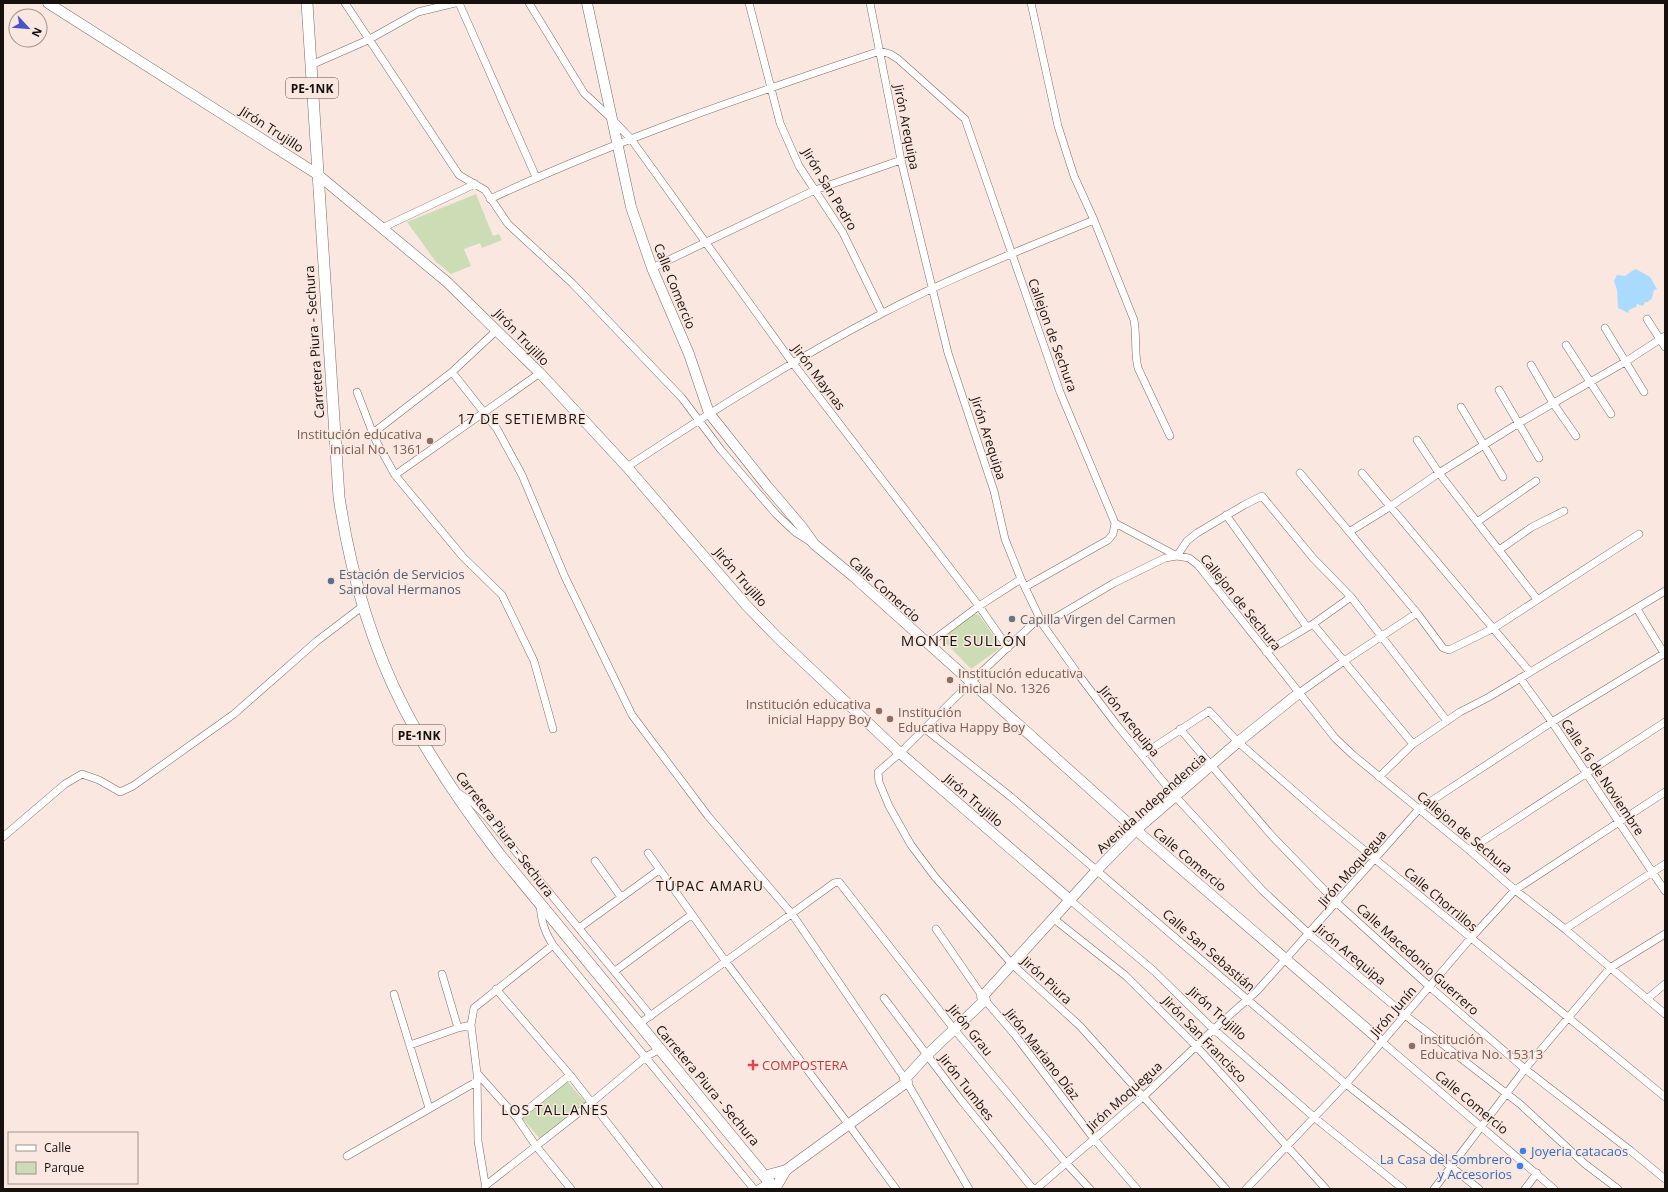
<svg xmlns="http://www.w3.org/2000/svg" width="1668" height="1192" viewBox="0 0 1668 1192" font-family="'Open Sans',sans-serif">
  <rect width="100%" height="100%" fill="#fae8e0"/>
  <path fill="#ccddb6" d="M 476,194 L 493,236 L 499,234 L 502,240 L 482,248 L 480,243 L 464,249 L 471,266 L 451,274 L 436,262 L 407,222 Z
    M 977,614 L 979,615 L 998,642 L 999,649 L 971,669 L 943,640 L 944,637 L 972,615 Z
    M 567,1081 L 586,1103 L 541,1140 L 522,1118 Z"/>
  <path fill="#aadbfe" d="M 1636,269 L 1650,277 L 1657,289 L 1654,290 L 1652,298 L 1648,302 L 1645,302 L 1643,306 L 1637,304 L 1636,307 L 1629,310 L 1628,313 L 1618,308 L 1617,290 L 1614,281 L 1617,275 L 1625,276 L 1632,271 Z"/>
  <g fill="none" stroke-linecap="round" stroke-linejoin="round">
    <g stroke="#7b6c65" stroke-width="8">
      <path id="street" d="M 345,3 L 459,175 L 485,190 L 508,224 L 572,283 L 682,398 L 721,450 L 776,514 L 795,532 L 811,542
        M 459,3 L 536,177
        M 529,3 L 584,93 L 612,119 L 631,139 L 792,362 L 979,606 L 1008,648
        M 749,3 L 780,123 L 799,166 L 843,233 L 882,313
        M 870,3 L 901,160 L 948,353 L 994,491 L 1005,539 L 1021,579 L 1043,625 L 1078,674 L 1116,724 L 1175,796 L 1262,890 L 1309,934 L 1405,1015 L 1520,1104 L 1585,1164 L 1618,1189
        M 1031,3 L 1058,126 L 1074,176 L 1094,220 L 1134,320 C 1137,336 1134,352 1138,368 L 1170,436
        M 311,65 L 368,40 L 418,12 L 455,3
        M 490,199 C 616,140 748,95 880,51 L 890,54 L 898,59 L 965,119 L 1060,392 L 1115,523 L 1177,556 L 1189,558 L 1198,565 L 1335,738 L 1353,755 L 1469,850 L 1515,890 L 1565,929 L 1665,1014
        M 382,228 L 475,184
        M 652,268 L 815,190 L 901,160
        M 1647,319 L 1665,347
        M 1605,328 L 1644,392
        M 1566,345 L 1611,414
        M 1531,365 L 1553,403 L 1576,436
        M 452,372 L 497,429 L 522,475 L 565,577 L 632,715 L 708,816 L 792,914 L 905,1079 L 969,1189
        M 1499,390 L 1539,458
        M 357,392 L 375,439 L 395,475 L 463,557 L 502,595 L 534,661 L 553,729
        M 1461,407 L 1503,477
        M 373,433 L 452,372 L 497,330
        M 1417,440 L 1439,473 L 1537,599
        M 627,467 C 710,412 793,360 881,314 C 949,278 1023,249 1094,220
        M 1300,473 L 1417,613 L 1443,648 L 1449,650 L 1494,628 L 1639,534
        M 1362,473 L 1530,672
        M 395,475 L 540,373
        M 1226,515 L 1307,627
        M 1477,522 L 1536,481
        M 1349,532 L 1391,506 L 1439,473 L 1519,423 L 1625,362 L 1665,336
        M 1499,550 L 1532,527 L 1564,511
        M 1025,587 L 1108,540 L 1113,534 L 1115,523
        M 1637,609 L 1665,655
        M 1039,618 L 971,682 L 900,753 L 878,772 L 879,782 L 889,806 L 911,845 L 935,877 L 1012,964 L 1080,1026 L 1226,1189
        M 1313,624 L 1413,744
        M 1043,625 L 1114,583 L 1165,558 L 1177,556 L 1187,541 L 1197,533 L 1244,505 L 1262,496 L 1313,558 L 1351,597 L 1447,721
        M 928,644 L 979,606 L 1021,579
        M 1266,652 L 1313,624 L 1351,597
        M 1520,678 L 1552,722 L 1665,891
        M 1299,693 L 1344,661 L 1417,613
        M 924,728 L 1011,797 L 1346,1084 L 1479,1189
        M 1180,729 L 1272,836 L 1337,903 L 1430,987 L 1525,1069 L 1631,1151 L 1665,1179
        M 1142,755 L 1209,711 L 1238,742 L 1325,818 L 1665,1097
        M 1379,777 L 1413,744 L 1460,712 L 1489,697 L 1665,591
        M 458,793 L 472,802 L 488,818 L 651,1016
        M 3,837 L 65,784 L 82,774 L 99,780 L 120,792 L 133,786 L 234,714 L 317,641 L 363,606
        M 1469,850 L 1665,722
        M 648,853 L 726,962 L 849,1125 L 896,1189
        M 595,861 L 621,897
        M 1070,900 L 1154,971 L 1210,1026 L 1315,1118 L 1403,1189
        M 540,904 C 541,920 544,931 553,945 L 754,1189
        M 1054,919 L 1126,976 L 1197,1047 L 1326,1189
        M 579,928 L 659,870
        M 936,929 L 985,1000 L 1015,1035 L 1094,1139 L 1137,1189
        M 1565,929 L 1665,864
        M 615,971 L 691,915
        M 442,974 L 458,1028 L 471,1025
        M 496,989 L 570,1075 L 659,1189
        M 394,994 L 429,1108
        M 884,998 L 961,1100 L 1033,1189
        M 1647,999 L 1665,984
        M 639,1024 L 834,883 L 839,882 L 954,1029 L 1066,1163 L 1090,1189
        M 1382,1042 L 1554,1189
        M 410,1045 L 458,1028
        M 477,1073 L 517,1118 L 536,1146 L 571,1189
        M 517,1118 L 570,1075
        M 347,1156 L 476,1082
        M 485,1186 L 591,1103 L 647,1056 L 660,1049
        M 486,1189 L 478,1141 L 477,1073 L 471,1025 L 474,1008 L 553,945
        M 758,1189 L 769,1182
        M 1036,1189 L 1144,1096 L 1214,1029 L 1257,991 L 1419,809 L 1552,722 L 1665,653
        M 1246,1189 L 1346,1084 L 1470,939 L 1515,890 L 1665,792
        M 1434,1189 L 1525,1069 L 1610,968 L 1665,934
        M 1525,1189 L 1537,1173"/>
    </g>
    <g stroke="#7b6c65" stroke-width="11">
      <path id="secondary" d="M 48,3 L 317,174 L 447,282 L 540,373 L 627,467 L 746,605 L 778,638 L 900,753 L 1070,900
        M 587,3 L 631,207 L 652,268 L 689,354 L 709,413 L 767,486 L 802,527 L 814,544 L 854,577 L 1136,830 L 1382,1042
        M 982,997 L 1097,870 L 1136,830 L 1238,742 L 1299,693
        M 905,1079 L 927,1055 L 985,1000
        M 764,1176 L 786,1170 L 907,1082
        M 775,1189 L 786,1170"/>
    </g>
    <g stroke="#7b6c65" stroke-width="12">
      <path id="primary" d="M 307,3 L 339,497 C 350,570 370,642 404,708 C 431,760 464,808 500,855 L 775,1189"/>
    </g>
    <use href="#street" stroke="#fff" stroke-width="7"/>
    <use href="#secondary" stroke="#fff" stroke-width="10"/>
    <use href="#primary" stroke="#fff" stroke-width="11"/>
  </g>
  <g fill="#8d6e63" stroke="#fae8e0" stroke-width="1.5">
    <circle cx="430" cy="441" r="4"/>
    <circle cx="950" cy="680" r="4"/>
    <circle cx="879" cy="711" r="4"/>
    <circle cx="890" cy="719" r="4"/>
    <circle cx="1412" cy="1046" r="4"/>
  </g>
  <circle fill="#5c6f8a" stroke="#fae8e0" stroke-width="1.5" cx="331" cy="581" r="4"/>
  <circle fill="#6b7280" stroke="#fae8e0" stroke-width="1.5" cx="1012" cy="619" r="4"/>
  <path fill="#e0444e" stroke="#fae8e0" stroke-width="1.5" d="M751 1059h4v4h4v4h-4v4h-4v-4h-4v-4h4z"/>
  <g fill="#3f7fe0" stroke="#fae8e0" stroke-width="1.5">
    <circle cx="1523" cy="1151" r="4"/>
    <circle cx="1520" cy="1166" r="4"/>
  </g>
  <g text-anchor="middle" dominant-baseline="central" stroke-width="3" stroke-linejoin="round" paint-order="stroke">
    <g fill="#fae8e0" stroke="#5b524d" stroke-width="1">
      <rect x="286" y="78" width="52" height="20" rx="3"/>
      <rect x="393" y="725" width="52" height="20" rx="3"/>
    </g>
    <g font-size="12" font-weight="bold" fill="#17110e">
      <text x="312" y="88">PE-1NK</text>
      <text x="419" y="735">PE-1NK</text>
    </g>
    <g font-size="13" fill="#17110e" stroke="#fae8e0">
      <text transform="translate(907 127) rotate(79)">Jirón Arequipa</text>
      <text transform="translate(272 129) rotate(33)">Jirón Trujillo</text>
      <text transform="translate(830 189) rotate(59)">Jirón San Pedro</text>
      <text transform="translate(675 286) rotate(68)">Calle Comercio</text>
      <text transform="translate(1053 335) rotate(70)">Callejon de Sechura</text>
      <text transform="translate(522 337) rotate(46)">Jirón Trujillo</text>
      <text transform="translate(314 342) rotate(-94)">Carretera Piura - Sechura</text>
      <text transform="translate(819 377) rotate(53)">Jirón Maynas</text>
      <text transform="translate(989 438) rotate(72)">Jirón Arequipa</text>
      <text transform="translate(741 577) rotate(49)">Jirón Trujillo</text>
      <text transform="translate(885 589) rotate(42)">Calle Comercio</text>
      <text transform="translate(1241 602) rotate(51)">Callejon de Sechura</text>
      <text transform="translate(1130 721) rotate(51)">Jirón Arequipa</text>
      <text transform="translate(1603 777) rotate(56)">Calle 16 de Noviembre</text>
      <text transform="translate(974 800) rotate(41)">Jirón Trujillo</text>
      <text transform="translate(1151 803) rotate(-42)">Avenida Independencia</text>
      <text transform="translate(1465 832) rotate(40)">Callejon de Sechura</text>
      <text transform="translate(505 834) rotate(53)">Carretera Piura - Sechura</text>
      <text transform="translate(1190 859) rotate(40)">Calle Comercio</text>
      <text transform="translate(1352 868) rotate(-49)">Jirón Moquegua</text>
      <text transform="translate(1441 899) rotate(40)">Calle Chorrillos</text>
      <text transform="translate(1209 950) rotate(41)">Calle San Sebastián</text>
      <text transform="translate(1351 954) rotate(40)">Jirón Arequipa</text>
      <text transform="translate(1418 959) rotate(42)">Calle Macedonio Guerrero</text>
      <text transform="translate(1047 980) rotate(43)">Jirón Piura</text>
      <text transform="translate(1393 1011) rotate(-49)">Jirón Junín</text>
      <text transform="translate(1218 1013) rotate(42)">Jirón Trujillo</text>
      <text transform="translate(971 1030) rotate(51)">Jirón Grau</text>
      <text transform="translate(1205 1039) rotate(46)">Jirón San Francisco</text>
      <text transform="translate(1043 1054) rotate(52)">Jirón Mariano Díaz</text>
      <text transform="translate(708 1085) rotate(50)">Carretera Piura - Sechura</text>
      <text transform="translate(967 1087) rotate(52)">Jirón Tumbes</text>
      <text transform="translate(1124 1096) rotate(-42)">Jirón Moquegua</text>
      <text transform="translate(1472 1102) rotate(40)">Calle Comercio</text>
    </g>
    <g font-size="13" fill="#785e54" stroke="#fae8e0" text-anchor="start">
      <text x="422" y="434" text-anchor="end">Institución educativa<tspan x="422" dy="15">inicial No. 1361</tspan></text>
      <text x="958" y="673">Institución educativa<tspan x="958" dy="15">inicial No. 1326</tspan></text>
      <text x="871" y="704" text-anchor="end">Institución educativa<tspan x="871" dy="15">inicial Happy Boy</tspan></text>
      <text x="898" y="712">Institución<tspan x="898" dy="15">Educativa Happy Boy</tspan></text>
      <text x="1420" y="1039">Institución<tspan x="1420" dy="15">Educativa No. 15313</tspan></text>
    </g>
    <g font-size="13" fill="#4e5e75" stroke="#fae8e0" text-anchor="start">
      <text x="339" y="574">Estación de Servicios<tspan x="339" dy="15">Sandoval Hermanos</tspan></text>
    </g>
    <g font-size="13" fill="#5b616d" stroke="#fae8e0" text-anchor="start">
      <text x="1020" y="619">Capilla Virgen del Carmen</text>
    </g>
    <g font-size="13" fill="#be3a42" stroke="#fae8e0" text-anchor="start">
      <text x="762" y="1065">COMPOSTERA</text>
    </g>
    <g font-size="13" fill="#366cbe" stroke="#fae8e0" text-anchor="start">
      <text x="1531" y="1151">Joyeria catacaos</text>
      <text x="1512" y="1159" text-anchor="end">La Casa del Sombrero<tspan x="1512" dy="15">y Accesorios</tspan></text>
    </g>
    <g font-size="14" letter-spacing="1" fill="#17110e" stroke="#fae8e0">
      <text x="522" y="418">17 DE SETIEMBRE</text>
      <text x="710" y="885">TÚPAC AMARU</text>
      <text x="555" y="1109">LOS TALLANES</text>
    </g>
    <g font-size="15" letter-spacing="1" fill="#17110e" stroke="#fae8e0">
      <text x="964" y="640">MONTE SULLÓN</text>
    </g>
  </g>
  <rect width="1668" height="1192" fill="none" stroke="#17110e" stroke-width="8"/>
  <rect x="8" y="1132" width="130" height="52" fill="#fae8e0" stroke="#9f928c"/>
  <rect x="16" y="1145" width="20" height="6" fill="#ffffff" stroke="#9f928c"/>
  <text x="44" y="1152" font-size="12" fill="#17110e">Calle</text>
  <rect x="16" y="1162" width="20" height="12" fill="#ccddb6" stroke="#9f928c"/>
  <text x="44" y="1172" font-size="12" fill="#17110e">Parque</text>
  <g transform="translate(28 28) rotate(116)"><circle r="19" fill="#fae8e0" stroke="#9f928c"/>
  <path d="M0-3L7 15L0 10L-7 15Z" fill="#4a54c9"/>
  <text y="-6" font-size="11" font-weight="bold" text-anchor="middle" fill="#17110e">N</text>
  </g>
</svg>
